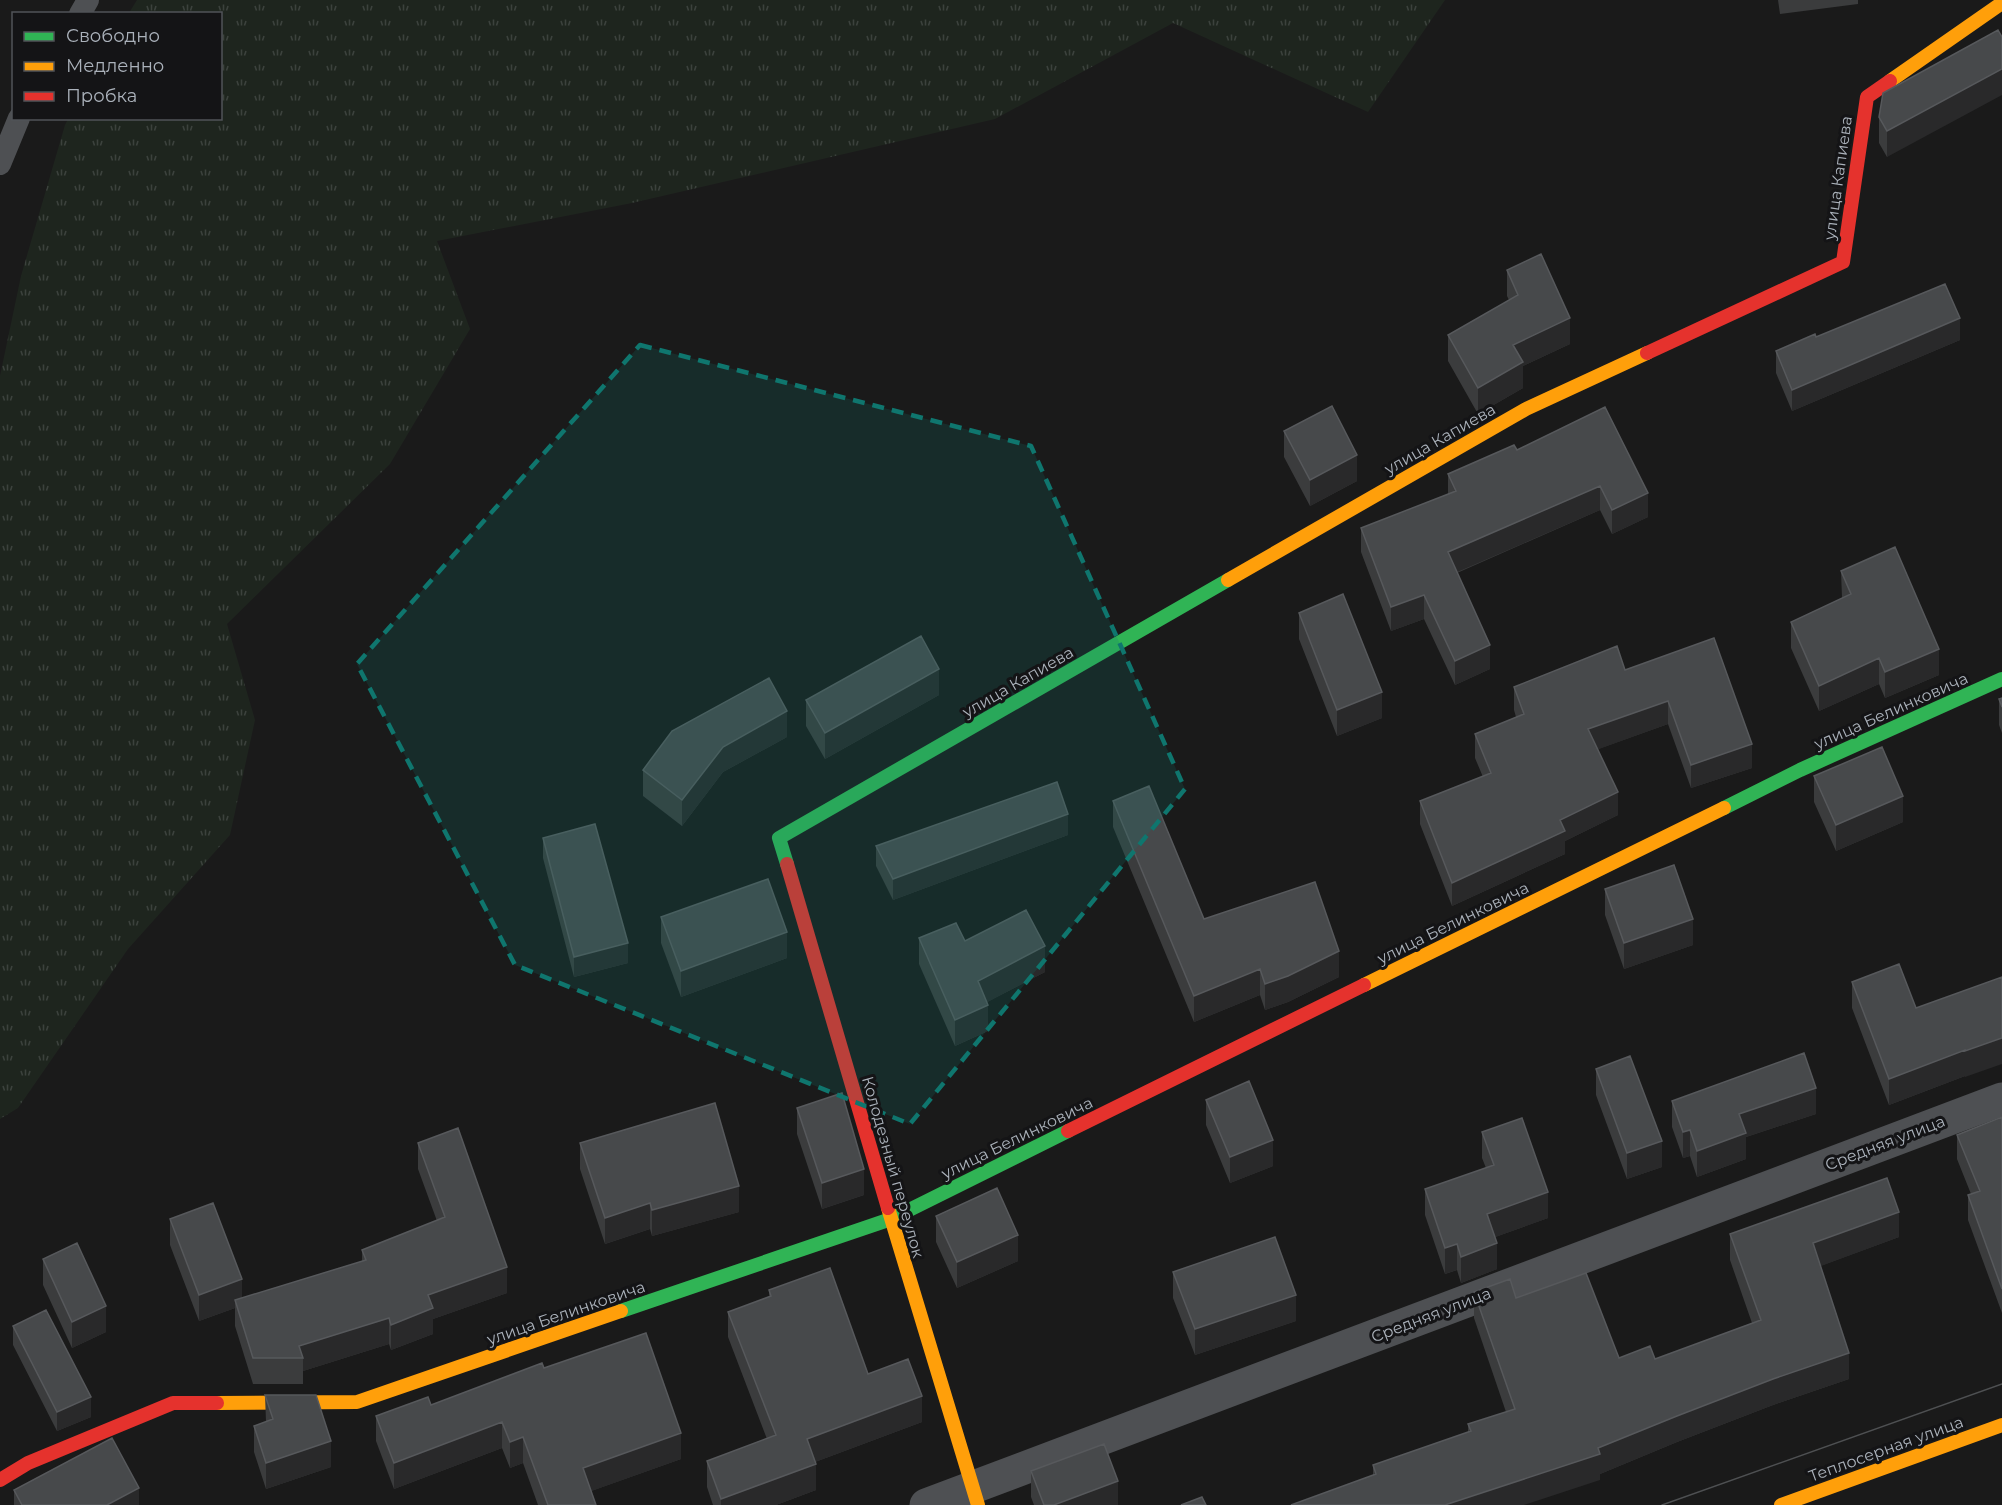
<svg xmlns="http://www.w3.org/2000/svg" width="2002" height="1505" viewBox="0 0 2002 1505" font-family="Montserrat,sans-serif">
  <defs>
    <pattern id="grass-tufts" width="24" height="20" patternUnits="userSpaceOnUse" patternTransform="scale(1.5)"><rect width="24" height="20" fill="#1e251e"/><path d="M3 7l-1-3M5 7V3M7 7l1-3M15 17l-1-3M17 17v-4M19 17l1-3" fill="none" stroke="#3c423d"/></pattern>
  </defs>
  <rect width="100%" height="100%" fill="#1a1a1a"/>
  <path fill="url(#grass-tufts)" d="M 137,0 L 1445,0 L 1368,112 L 1173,23 L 995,119 L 632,203 L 437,241 L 470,329 L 390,464 L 227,624 L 255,720 L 230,835 L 128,949 L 18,1108 L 0,1119 L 0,376 L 21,276 L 65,125 L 68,119 L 220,118 L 220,14 L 129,13 Z"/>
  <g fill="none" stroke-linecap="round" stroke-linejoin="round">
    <path stroke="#4e5053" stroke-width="22" d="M 80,14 L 88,0
      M 0,164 L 19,118"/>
    <path stroke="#4e5053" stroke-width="33" d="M 926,1505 L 2002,1099"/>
    <path stroke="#30b455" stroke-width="14" d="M 1724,808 L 1800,770 L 2002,679
      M 787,864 L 779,838 L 1228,580
      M 621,1311 L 891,1219 L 1068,1131"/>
    <path stroke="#ff9f0a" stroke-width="14" d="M 1890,81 L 2002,3
      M 1228,580 L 1526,409 L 1647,353
      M 1364,985 L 1724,808
      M 888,1208 L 978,1505
      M 217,1403 L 357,1402 L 621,1311
      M 1781,1505 L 2002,1425"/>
    <path stroke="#e5322d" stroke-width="14" d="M 1647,353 L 1843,262 L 1867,97 L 1890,81
      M 787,864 L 888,1208
      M 1068,1131 L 1364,985
      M 0,1480 L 28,1463 L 173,1403 L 217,1403"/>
    <path stroke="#4e5052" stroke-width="1.5" d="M 1662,1505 L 2002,1384"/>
  </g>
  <path fill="#3b3c3d" d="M 1778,0 L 1858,0 L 1858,4 L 1780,14 Z
    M 1998,30 L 1887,157 L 1879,143 L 1879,117 Z
    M 1507,270 L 1570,344 L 1523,366 L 1523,388 L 1478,414 L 1448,361 L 1448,335 L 1509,300 L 1507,296 Z
    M 1816,337 L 1960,340 L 1792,411 L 1776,373 L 1776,351 Z
    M 1605,407 L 1648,517 L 1612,534 L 1600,510 L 1457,573 L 1490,669 L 1455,685 L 1424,619 L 1391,631 L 1361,552 L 1361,528 L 1448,494 L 1448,474 L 1517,450 Z
    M 1284,431 L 1357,481 L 1310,506 L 1284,457 Z
    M 1841,571 L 1939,675 L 1885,698 L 1879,684 L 1819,711 L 1791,648 L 1791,622 L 1842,598 Z
    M 1299,613 L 1382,718 L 1337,736 L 1299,639 Z
    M 1714,638 L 1752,768 L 1691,788 L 1668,724 L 1598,749 L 1618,815 L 1565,841 L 1565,854 L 1452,906 L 1420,824 L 1420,801 L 1483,777 L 1475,758 L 1475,734 L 1516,717 L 1514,710 L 1514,687 L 1625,670 Z
    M 939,695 L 825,759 L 806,726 L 806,700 Z
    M 2002,698 L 2002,733 L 1999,725 L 1999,699 Z
    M 787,737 L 723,772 L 682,826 L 643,796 L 643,770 Z
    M 1814,776 L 1903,822 L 1836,851 L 1814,802 Z
    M 1113,801 L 1204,919 L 1339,977 L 1288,1002 L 1265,1010 L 1260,995 L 1194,1022 L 1113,827 Z
    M 1068,835 L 893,900 L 876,866 L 876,846 Z
    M 543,838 L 628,963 L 574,977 L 543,858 Z
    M 1605,889 L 1693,945 L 1624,969 L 1605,915 Z
    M 661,917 L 787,958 L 681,997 L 661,943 Z
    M 919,938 L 965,941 L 1045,972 L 987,1002 L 988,1031 L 955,1046 L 919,964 Z
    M 2002,977 L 1965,1077 L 1965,1076 L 1889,1105 L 1852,1008 L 1852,982 L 1916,1008 Z
    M 1596,1069 L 1662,1167 L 1627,1179 L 1596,1095 Z
    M 1206,1100 L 1273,1166 L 1230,1183 L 1206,1125 Z
    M 1672,1101 L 1816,1114 L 1746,1137 L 1746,1159 L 1697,1177 L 1690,1156 L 1683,1158 L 1672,1127 Z
    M 797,1108 L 864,1195 L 822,1209 L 797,1134 Z
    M 2002,1117 L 2002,1313 L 1968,1220 L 1968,1195 L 1971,1194 L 1957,1159 L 1957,1135 Z
    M 1482,1132 L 1548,1218 L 1495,1237 L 1497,1269 L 1461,1283 L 1457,1270 L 1445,1274 L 1425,1215 L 1425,1189 L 1486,1168 L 1482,1158 Z
    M 418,1143 L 507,1293 L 433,1319 L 433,1334 L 391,1350 L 389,1344 L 303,1371 L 303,1384 L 253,1384 L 235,1326 L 235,1308 L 199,1321 L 170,1245 L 170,1219 L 242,1298 L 362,1261 L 362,1250 L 437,1221 L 418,1169 Z
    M 580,1143 L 739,1212 L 652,1236 L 650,1229 L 605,1244 L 580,1169 Z
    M 936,1216 L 1018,1261 L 957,1288 L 936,1242 Z
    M 1730,1234 L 1899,1237 L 1820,1266 L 1849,1379 L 1773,1405 L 1677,1442 L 1600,1474 L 1600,1480 L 1373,1475 L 1373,1465 L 1468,1432 L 1468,1424 L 1506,1412 L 1474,1318 L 1474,1292 L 1516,1298 L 1619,1358 L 1655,1359 L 1752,1323 L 1730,1260 Z
    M 43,1259 L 106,1332 L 72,1348 L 43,1285 Z
    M 1173,1272 L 1296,1321 L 1195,1355 L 1173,1298 Z
    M 769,1290 L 868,1374 L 922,1422 L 815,1462 L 816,1490 L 776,1505 L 713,1505 L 707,1487 L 707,1461 L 767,1439 L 728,1337 L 728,1312 L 769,1297 Z
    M 13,1326 L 91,1417 L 57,1431 L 13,1345 Z
    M 544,1368 L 681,1459 L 591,1491 L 596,1505 L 538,1505 L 523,1463 L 510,1468 L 502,1448 L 394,1489 L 376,1441 L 376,1416 L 431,1405 Z
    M 265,1395 L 331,1467 L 266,1489 L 254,1452 L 254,1426 L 266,1422 Z
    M 1031,1471 L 1118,1505 L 1034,1505 L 1031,1497 Z
    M 14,1490 L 139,1505 L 14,1505 Z"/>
  <path fill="#29292a" d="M 2002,69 L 2002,95 L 1887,157 L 1887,131 Z
    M 1570,318 L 1570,344 L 1523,366 L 1523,388 L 1478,414 L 1478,388 L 1513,345 Z
    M 1960,318 L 1960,340 L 1792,411 L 1792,390 Z
    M 1357,455 L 1357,481 L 1310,506 L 1310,480 Z
    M 1600,486 L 1600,510 L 1448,576 L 1448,552 Z
    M 1648,493 L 1648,517 L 1612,534 L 1612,510 Z
    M 1424,595 L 1424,619 L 1391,631 L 1391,607 Z
    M 1490,645 L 1490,669 L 1455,685 L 1455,661 Z
    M 1939,649 L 1939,675 L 1885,698 L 1885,672 Z
    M 1879,658 L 1879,684 L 1819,711 L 1819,686 Z
    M 939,669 L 939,695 L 825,759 L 825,733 Z
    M 1382,692 L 1382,718 L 1337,736 L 1337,710 Z
    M 1668,701 L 1668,724 L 1588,753 L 1588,729 Z
    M 787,711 L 787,737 L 723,772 L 682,826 L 682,800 L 723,747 Z
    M 1752,744 L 1752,768 L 1691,788 L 1691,765 Z
    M 1618,792 L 1618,815 L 1565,841 L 1565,854 L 1452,906 L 1452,883 L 1560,820 Z
    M 1903,796 L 1903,822 L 1836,851 L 1836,825 Z
    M 1068,814 L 1068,835 L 893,900 L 893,879 Z
    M 1693,919 L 1693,945 L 1624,969 L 1624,943 Z
    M 787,932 L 787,958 L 681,997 L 681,971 Z
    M 628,943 L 628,963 L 574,977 L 574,957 Z
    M 1045,946 L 1045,972 L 978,1007 L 978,981 Z
    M 1339,951 L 1339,977 L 1288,1002 L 1265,1010 L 1265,984 Z
    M 1260,969 L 1260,995 L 1194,1022 L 1194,996 Z
    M 988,1005 L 988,1031 L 955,1046 L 955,1020 Z
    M 2002,1038 L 2002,1064 L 1965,1077 L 1965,1051 Z
    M 1965,1050 L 1965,1076 L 1889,1105 L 1889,1079 Z
    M 1816,1088 L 1816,1114 L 1746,1137 L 1746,1159 L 1697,1177 L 1697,1151 L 1739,1114 Z
    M 1690,1130 L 1690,1156 L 1683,1158 L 1683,1132 Z
    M 1273,1140 L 1273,1166 L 1230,1183 L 1230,1157 Z
    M 1662,1141 L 1662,1167 L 1627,1179 L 1627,1153 Z
    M 864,1169 L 864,1195 L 822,1209 L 822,1183 Z
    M 739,1186 L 739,1212 L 652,1236 L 652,1210 Z
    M 1548,1192 L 1548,1218 L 1487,1240 L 1487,1214 Z
    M 650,1203 L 650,1229 L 605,1244 L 605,1218 Z
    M 1899,1212 L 1899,1237 L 1813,1269 L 1813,1243 Z
    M 1018,1235 L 1018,1261 L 957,1288 L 957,1262 Z
    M 1497,1243 L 1497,1269 L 1461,1283 L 1461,1257 Z
    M 1457,1244 L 1457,1270 L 1445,1274 L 1445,1248 Z
    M 507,1267 L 507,1293 L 433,1319 L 433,1334 L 391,1350 L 391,1325 L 428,1295 Z
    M 242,1279 L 242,1305 L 235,1300 L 235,1308 L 199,1321 L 199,1295 Z
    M 1296,1295 L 1296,1321 L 1195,1355 L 1195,1329 Z
    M 106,1306 L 106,1332 L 72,1348 L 72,1322 Z
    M 389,1318 L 389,1344 L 303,1371 L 303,1358 L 299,1346 Z
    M 1849,1353 L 1849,1379 L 1773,1405 L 1677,1442 L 1600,1474 L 1600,1480 L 1524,1505 L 1445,1505 L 1598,1448 L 1677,1416 L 1773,1379 Z
    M 922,1396 L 922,1422 L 807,1465 L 807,1439 Z
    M 91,1397 L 91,1417 L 57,1431 L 57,1412 Z
    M 502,1422 L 502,1448 L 394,1489 L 394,1463 Z
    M 681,1433 L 681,1459 L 583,1494 L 583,1468 Z
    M 523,1437 L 523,1463 L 510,1468 L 510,1442 Z
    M 331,1441 L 331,1467 L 266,1489 L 266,1463 Z
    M 816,1464 L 816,1490 L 776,1505 L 721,1505 L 721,1499 Z
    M 1118,1481 L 1118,1505 L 1054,1505 Z
    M 139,1488 L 139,1505 L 107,1505 Z"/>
  <path fill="#47494b" stroke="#57595c" stroke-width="1.5" d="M 1998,30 L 2002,37 L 2002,69 L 1887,131 L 1879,117 L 1883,93 Z
    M 1541,254 L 1570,318 L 1513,345 L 1523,362 L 1478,388 L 1448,335 L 1518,295 L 1507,270 Z
    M 1945,284 L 1960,318 L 1792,390 L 1776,351 L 1815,334 L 1816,337 Z
    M 1332,406 L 1357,455 L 1310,480 L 1284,431 Z
    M 1605,407 L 1648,493 L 1612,510 L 1600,486 L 1448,552 L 1490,645 L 1455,661 L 1424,595 L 1391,607 L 1361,528 L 1456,491 L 1448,474 L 1514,445 L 1517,450 Z
    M 1895,547 L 1939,649 L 1885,672 L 1879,658 L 1819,686 L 1791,622 L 1851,594 L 1841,571 Z
    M 1343,594 L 1382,692 L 1337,710 L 1299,613 Z
    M 921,636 L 939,669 L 825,733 L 806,700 Z
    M 1714,638 L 1752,744 L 1691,765 L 1668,701 L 1588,729 L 1618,792 L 1560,820 L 1565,831 L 1452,883 L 1420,801 L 1491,773 L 1475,734 L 1524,714 L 1514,687 L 1617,646 L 1625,670 Z
    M 769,678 L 787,711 L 723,747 L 682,800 L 643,770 L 672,731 Z
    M 2002,698 L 2002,707 L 1999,699 Z
    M 1882,747 L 1903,796 L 1836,825 L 1814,776 Z
    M 1057,782 L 1068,814 L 893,879 L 876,846 Z
    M 1149,786 L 1204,919 L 1315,882 L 1339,951 L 1288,976 L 1265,984 L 1260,969 L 1194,996 L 1113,801 Z
    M 595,824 L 628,943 L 574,957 L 543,838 Z
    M 1674,865 L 1693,919 L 1624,943 L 1605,889 Z
    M 768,879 L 787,932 L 681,971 L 661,917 Z
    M 1026,910 L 1045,946 L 978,981 L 988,1005 L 955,1020 L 919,938 L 956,923 L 965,941 Z
    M 1899,964 L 1916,1008 L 2002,977 L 2002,1038 L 1965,1051 L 1965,1050 L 1889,1079 L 1852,982 Z
    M 1804,1053 L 1816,1088 L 1739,1114 L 1746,1133 L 1697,1151 L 1690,1130 L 1683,1132 L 1672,1101 Z
    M 1630,1056 L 1662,1141 L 1627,1153 L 1596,1069 Z
    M 1249,1081 L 1273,1140 L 1230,1157 L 1206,1100 Z
    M 842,1093 L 864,1169 L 822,1183 L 797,1108 Z
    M 715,1103 L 739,1186 L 652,1210 L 650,1203 L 605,1218 L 580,1143 Z
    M 2002,1117 L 2002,1289 L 1968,1195 L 1980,1191 L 1957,1135 Z
    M 1522,1118 L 1548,1192 L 1487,1214 L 1497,1243 L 1461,1257 L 1457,1244 L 1445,1248 L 1425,1189 L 1494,1165 L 1482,1132 Z
    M 458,1128 L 507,1267 L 428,1295 L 433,1308 L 391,1325 L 389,1318 L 299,1346 L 303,1358 L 253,1358 L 235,1300 L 366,1260 L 362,1250 L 445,1217 L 418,1143 Z
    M 1887,1178 L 1899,1212 L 1813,1243 L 1849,1353 L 1773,1379 L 1677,1416 L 1598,1448 L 1600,1454 L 1445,1505 L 1291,1505 L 1376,1474 L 1373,1465 L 1471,1431 L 1468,1424 L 1515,1409 L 1474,1292 L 1510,1279 L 1516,1298 L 1586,1273 L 1619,1358 L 1650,1346 L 1655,1359 L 1761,1320 L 1730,1234 Z
    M 997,1188 L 1018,1235 L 957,1262 L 936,1216 Z
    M 213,1203 L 242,1279 L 199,1295 L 170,1219 Z
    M 1275,1237 L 1296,1295 L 1195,1329 L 1173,1272 Z
    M 77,1243 L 106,1306 L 72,1322 L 43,1259 Z
    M 830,1268 L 868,1374 L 908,1359 L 922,1396 L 807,1439 L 816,1464 L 721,1499 L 707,1461 L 776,1435 L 728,1312 L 771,1296 L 769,1290 Z
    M 46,1310 L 91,1397 L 57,1412 L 13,1326 Z
    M 646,1333 L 681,1433 L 583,1468 L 596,1505 L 548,1505 L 523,1437 L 510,1442 L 502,1422 L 394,1463 L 376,1416 L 428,1397 L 431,1405 L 542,1363 L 544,1368 Z
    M 265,1395 L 316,1395 L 331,1441 L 266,1463 L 254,1426 L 273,1419 Z
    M 112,1438 L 139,1488 L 107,1505 L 22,1505 L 14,1490 Z
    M 1104,1444 L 1118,1481 L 1054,1505 L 1044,1505 L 1031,1471 Z
    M 1202,1497 L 1206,1505 L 1181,1505 Z"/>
  <path fill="#0f766e" fill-opacity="0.2" stroke="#0f766e" stroke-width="4.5" stroke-dasharray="12 8" stroke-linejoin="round" d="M 640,345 L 1031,446 L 1185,789 L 910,1124 L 515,965 L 357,664 Z"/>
  <g text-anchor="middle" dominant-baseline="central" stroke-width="6" stroke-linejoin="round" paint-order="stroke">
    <g font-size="16" fill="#abb2bb" stroke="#141416">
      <text transform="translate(1838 178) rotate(-82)">улица Капиева</text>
      <text transform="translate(1440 439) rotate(-30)">улица Капиева</text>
      <text transform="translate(1018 682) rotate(-30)">улица Капиева</text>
      <text transform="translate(1891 711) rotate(-24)">улица Белинковича</text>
      <text transform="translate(1453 923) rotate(-26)">улица Белинковича</text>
      <text transform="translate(1017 1138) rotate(-26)">улица Белинковича</text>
      <text transform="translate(1885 1143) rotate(-21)">Средняя улица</text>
      <text transform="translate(893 1167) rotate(74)">Колодезный переулок</text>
      <text transform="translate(566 1313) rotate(-19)">улица Белинковича</text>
      <text transform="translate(1431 1315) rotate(-21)">Средняя улица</text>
      <text transform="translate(1886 1449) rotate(-20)">Теплосерная улица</text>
    </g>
  </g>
  <rect x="12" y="12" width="210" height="108" fill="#141416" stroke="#505358" stroke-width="1.5"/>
  <rect x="24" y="32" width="30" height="9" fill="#30b455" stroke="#505358" stroke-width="1.5"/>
  <text x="66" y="42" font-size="18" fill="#abb2bb">Свободно</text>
  <rect x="24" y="62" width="30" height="9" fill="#ff9f0a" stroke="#505358" stroke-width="1.5"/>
  <text x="66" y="72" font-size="18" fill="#abb2bb">Медленно</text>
  <rect x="24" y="92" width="30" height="9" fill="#e5322d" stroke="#505358" stroke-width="1.5"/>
  <text x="66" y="102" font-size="18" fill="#abb2bb">Пробка</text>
</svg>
